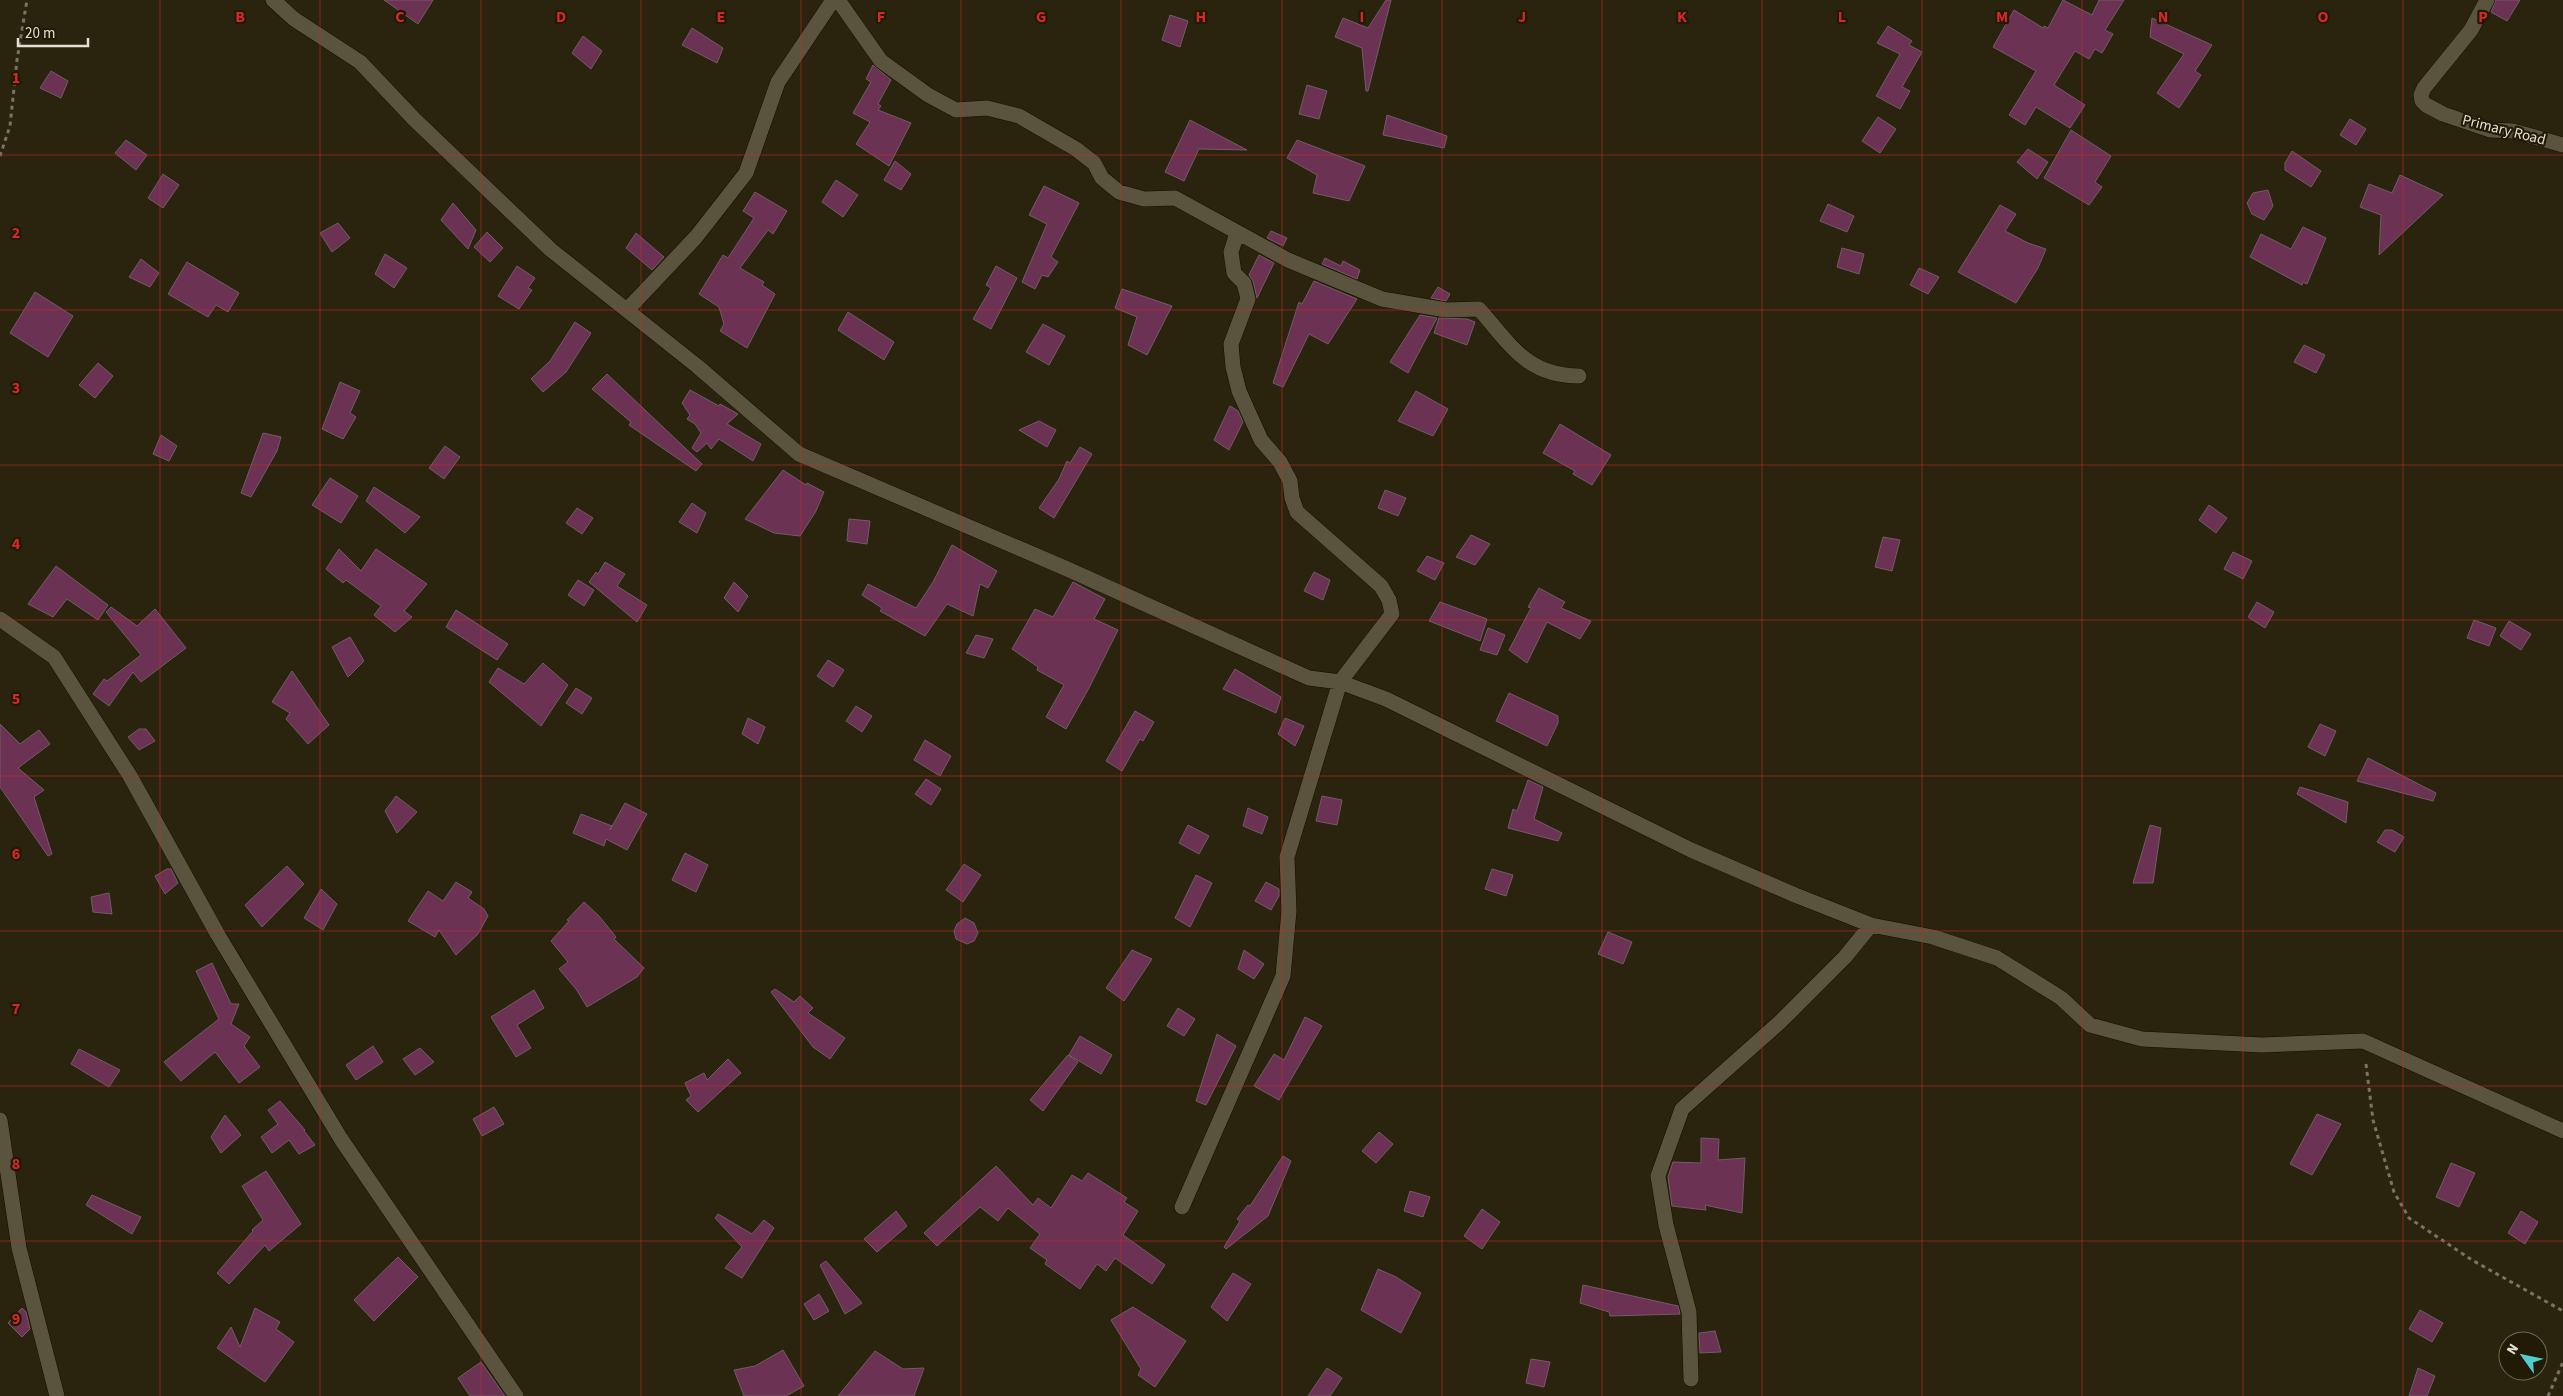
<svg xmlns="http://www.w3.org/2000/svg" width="2563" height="1396" viewBox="0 0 2563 1396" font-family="'Source Sans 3',sans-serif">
  <rect width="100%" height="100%" fill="#2a240f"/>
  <path fill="#6b3253" stroke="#735b67" d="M 384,0 L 433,0 L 418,24 Z
    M 1386,0 L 1391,0 L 1368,91 L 1366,91 L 1362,48 L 1335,37 L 1343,18 L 1368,28 Z
    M 2063,0 L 2092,15 L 2099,0 L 2124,0 L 2105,30 L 2113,34 L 2102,53 L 2095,49 L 2089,59 L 2075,51 L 2054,85 L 2085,105 L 2070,128 L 2036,107 L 2025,125 L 2009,115 L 2036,71 L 1993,47 L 2014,10 L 2043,28 L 2044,26 L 2048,28 Z
    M 2496,0 L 2520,0 L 2507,21 L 2491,12 Z
    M 1170,15 L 1188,21 L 1180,47 L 1162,40 Z
    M 2152,18 L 2212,45 L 2195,71 L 2201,75 L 2179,108 L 2157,93 L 2184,54 L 2150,37 Z
    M 1888,26 L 1912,41 L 1909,45 L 1922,52 L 1902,87 L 1910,91 L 1900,109 L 1876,96 L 1900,54 L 1877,43 Z
    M 692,28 L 723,48 L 717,63 L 682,45 Z
    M 583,36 L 602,51 L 591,69 L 572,53 Z
    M 873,65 L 891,80 L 878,104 L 881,106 L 878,110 L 911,123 L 889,166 L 856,144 L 870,122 L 853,113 L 871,82 L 866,79 Z
    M 51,71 L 68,81 L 61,98 L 40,88 Z
    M 1307,85 L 1327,91 L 1319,119 L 1299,114 Z
    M 1387,115 L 1447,136 L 1444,148 L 1383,135 Z
    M 1878,117 L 1896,129 L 1880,153 L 1862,141 Z
    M 2350,119 L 2366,129 L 2356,145 L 2340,135 Z
    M 1190,120 L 1247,150 L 1199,149 L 1184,181 L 1165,172 Z
    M 2071,130 L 2111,156 L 2095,182 L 2102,187 L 2089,205 L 2044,178 Z
    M 126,140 L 147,155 L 136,170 L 115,153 Z
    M 1297,140 L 1365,166 L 1349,201 L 1313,193 L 1317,175 L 1287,158 Z
    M 2028,149 L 2048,162 L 2037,179 L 2017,162 Z
    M 2292,151 L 2321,171 L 2311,187 L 2285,170 L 2285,163 Z
    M 895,161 L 911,174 L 901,190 L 884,180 Z
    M 163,174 L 179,185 L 163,208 L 148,198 Z
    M 2400,175 L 2443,195 L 2379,255 L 2381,215 L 2360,207 L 2369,184 L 2392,193 Z
    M 836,180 L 858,195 L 843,217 L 822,202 Z
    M 1044,186 L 1079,203 L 1051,257 L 1058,262 L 1048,277 L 1042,275 L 1035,289 L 1022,282 L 1047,224 L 1029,215 Z
    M 2268,190 L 2273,206 L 2264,220 L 2252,214 L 2247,203 L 2253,193 Z
    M 755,192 L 787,211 L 773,234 L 768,230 L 740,268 L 764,282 L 762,285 L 775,294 L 747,348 L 720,331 L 724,324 L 719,307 L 699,294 L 723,255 L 728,258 L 754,218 L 743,211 Z
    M 453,203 L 476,230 L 468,249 L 441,220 Z
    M 1828,204 L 1854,216 L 1847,232 L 1820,221 Z
    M 2000,205 L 2016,214 L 2005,231 L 2028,243 L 2046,249 L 2038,268 L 2016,303 L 1958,272 Z
    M 338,223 L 350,238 L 332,252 L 320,233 Z
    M 2303,227 L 2326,238 L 2307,284 L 2303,282 L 2302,285 L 2250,257 L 2261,234 L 2291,249 Z
    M 1271,231 L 1287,238 L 1283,246 L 1267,238 Z
    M 487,232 L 503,248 L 490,262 L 474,247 Z
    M 636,233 L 664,257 L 652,270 L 626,248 Z
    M 1842,248 L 1864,254 L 1859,274 L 1837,267 Z
    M 385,254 L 407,268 L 394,288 L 375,274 Z
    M 1259,255 L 1274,263 L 1257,298 L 1253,281 L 1249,275 Z
    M 1325,258 L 1341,266 L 1343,261 L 1360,270 L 1357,279 L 1322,264 Z
    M 141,259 L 159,273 L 150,287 L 129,277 Z
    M 187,262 L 239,293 L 228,312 L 216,305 L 208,317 L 168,294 Z
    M 517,266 L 535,278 L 528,288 L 532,290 L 519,309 L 498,296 Z
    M 996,266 L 1017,278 L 991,329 L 973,319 L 991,288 L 986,285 Z
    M 1919,268 L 1939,277 L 1928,294 L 1910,285 Z
    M 1314,281 L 1357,299 L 1328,344 L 1309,334 L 1283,387 L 1273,383 L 1299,302 L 1302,304 Z
    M 1438,287 L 1450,294 L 1446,301 L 1431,298 Z
    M 1122,289 L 1172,306 L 1147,355 L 1128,345 L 1137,317 L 1115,308 Z
    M 35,292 L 73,316 L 48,357 L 10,333 Z
    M 848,312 L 894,342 L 884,360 L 838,330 Z
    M 1420,315 L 1437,318 L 1408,373 L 1390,362 Z
    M 1439,318 L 1467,319 L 1475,322 L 1467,345 L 1434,333 Z
    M 575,322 L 591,333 L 566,372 L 543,392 L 531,379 L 550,361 Z
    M 1043,324 L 1065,336 L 1049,365 L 1026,352 Z
    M 2304,345 L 2325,355 L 2316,373 L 2294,362 Z
    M 98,363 L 113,376 L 95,398 L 79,385 Z
    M 607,374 L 702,464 L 696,471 L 629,425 L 631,422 L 592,389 Z
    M 340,382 L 360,391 L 350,413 L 356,417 L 343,439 L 322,429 Z
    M 690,390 L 719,406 L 720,404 L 738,414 L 727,424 L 761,444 L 753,461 L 719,439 L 711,449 L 707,443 L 697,452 L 692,448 L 701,433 L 695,424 L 687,419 L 690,415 L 682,403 Z
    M 1416,391 L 1448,409 L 1433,436 L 1398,421 Z
    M 1230,406 L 1238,411 L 1243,422 L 1229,450 L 1214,440 Z
    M 1039,421 L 1056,430 L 1047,447 L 1019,430 Z
    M 1560,424 L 1611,455 L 1592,485 L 1573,474 L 1575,471 L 1543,453 Z
    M 263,433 L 281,437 L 277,451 L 251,497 L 241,493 Z
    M 161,435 L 177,446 L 169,461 L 153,454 Z
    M 445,446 L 460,457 L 444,479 L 429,468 Z
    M 1080,447 L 1092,454 L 1054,518 L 1039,508 L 1059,479 L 1067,461 L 1070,463 Z
    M 783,470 L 806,485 L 807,483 L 824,492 L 816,511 L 800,536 L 774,533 L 745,519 Z
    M 330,478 L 358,496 L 341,523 L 312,505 Z
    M 374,487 L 420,517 L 405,533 L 366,501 Z
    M 1385,490 L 1406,498 L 1398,516 L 1378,508 Z
    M 692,503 L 706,513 L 697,533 L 679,522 Z
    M 2209,505 L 2227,518 L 2216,533 L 2199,520 Z
    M 577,508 L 593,518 L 582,534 L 566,523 Z
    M 849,519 L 870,521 L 867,544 L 847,541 Z
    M 1471,535 L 1490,544 L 1475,565 L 1456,557 Z
    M 1883,537 L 1900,540 L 1892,571 L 1875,567 Z
    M 952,545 L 997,571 L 988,588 L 980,584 L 973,616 L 947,604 L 925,636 L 880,611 L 882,608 L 862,595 L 868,584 L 916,608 L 933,582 Z
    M 339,549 L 361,571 L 376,549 L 427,584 L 404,611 L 412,617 L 395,632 L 374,615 L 381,606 L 346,580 L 343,583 L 326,569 Z
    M 2233,552 L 2252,561 L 2243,579 L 2224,569 Z
    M 1427,556 L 1444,563 L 1435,580 L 1417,571 Z
    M 605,562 L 625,574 L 617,586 L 647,605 L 637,622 L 589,582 L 596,572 L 598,574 Z
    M 56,566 L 108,605 L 98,620 L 67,599 L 53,617 L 28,604 Z
    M 1314,572 L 1330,580 L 1323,600 L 1304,591 Z
    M 578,580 L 594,590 L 584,606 L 568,595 Z
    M 734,582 L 748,596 L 738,612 L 724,598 Z
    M 1073,582 L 1105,599 L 1094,619 L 1118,630 L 1089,688 L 1066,729 L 1046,717 L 1064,685 L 1037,670 L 1038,667 L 1012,649 L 1035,609 L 1053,617 Z
    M 1539,588 L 1565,602 L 1561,608 L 1591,621 L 1580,639 L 1547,622 L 1527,663 L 1509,650 L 1531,608 L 1528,607 Z
    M 1440,602 L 1487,619 L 1480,641 L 1429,621 Z
    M 2257,602 L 2274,612 L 2265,628 L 2248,617 Z
    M 111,607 L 137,626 L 155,609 L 186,648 L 141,682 L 133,672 L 109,706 L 93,694 L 104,679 L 107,681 L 141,655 L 106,612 Z
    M 456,610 L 508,644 L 497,660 L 446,627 Z
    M 2474,620 L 2496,628 L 2489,646 L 2467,638 Z
    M 2509,621 L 2531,634 L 2521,650 L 2500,636 Z
    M 1488,628 L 1505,635 L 1497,655 L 1480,650 Z
    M 976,635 L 993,639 L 984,658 L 966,653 Z
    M 350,637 L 364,661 L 348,677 L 332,647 Z
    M 828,660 L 844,670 L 833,687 L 817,676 Z
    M 543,663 L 568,685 L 541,726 L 489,682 L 498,668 L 524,684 Z
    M 1235,669 L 1281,697 L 1276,713 L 1223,689 Z
    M 292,671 L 329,725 L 308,744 L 286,719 L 290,713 L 272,702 Z
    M 576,688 L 592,698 L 582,714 L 566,703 Z
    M 1509,693 L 1558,716 L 1558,723 L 1547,746 L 1496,721 Z
    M 856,706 L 872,716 L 862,732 L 846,721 Z
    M 1135,711 L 1154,722 L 1143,741 L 1140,739 L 1122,771 L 1106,761 Z
    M 748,718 L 765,727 L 758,744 L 742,734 Z
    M 1285,718 L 1304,726 L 1295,746 L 1278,734 Z
    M 0,724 L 20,744 L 39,730 L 50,744 L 18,768 L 44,790 L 34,797 L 52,854 L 48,856 L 0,787 Z
    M 2320,724 L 2336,731 L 2325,756 L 2308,747 Z
    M 139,729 L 146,729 L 155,741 L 139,750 L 128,737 Z
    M 925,740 L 951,756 L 940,776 L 914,760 Z
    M 2368,758 L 2436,793 L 2433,801 L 2357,781 Z
    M 926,779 L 941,789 L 931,805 L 915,794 Z
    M 1528,780 L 1543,787 L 1534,819 L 1562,833 L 1558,841 L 1508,828 L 1513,809 L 1517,811 Z
    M 2300,787 L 2348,802 L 2346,823 L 2297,794 Z
    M 396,796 L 417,812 L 397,833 L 385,811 Z
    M 1322,796 L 1342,800 L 1337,825 L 1316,821 Z
    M 625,803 L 647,814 L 627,850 L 606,839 L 604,846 L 573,833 L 581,814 L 612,826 L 610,830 Z
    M 1248,808 L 1268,817 L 1262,834 L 1243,826 Z
    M 1188,825 L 1209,836 L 1199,854 L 1179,843 Z
    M 2150,825 L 2161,828 L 2153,883 L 2133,883 Z
    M 2385,830 L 2392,830 L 2404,837 L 2395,852 L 2377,842 Z
    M 685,853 L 708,865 L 696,892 L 672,880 Z
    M 964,864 L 981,875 L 963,902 L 946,890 Z
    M 287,866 L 304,884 L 262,927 L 245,905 Z
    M 167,869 L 171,869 L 178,883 L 165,894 L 155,876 Z
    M 1492,869 L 1513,875 L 1506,896 L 1485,889 Z
    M 1196,875 L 1212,883 L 1190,927 L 1175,918 Z
    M 456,882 L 472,892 L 468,898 L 484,909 L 488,916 L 478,934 L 456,955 L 439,930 L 435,937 L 408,921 L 428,891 L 443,901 Z
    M 1266,882 L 1279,889 L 1279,896 L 1271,910 L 1255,901 Z
    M 321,889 L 337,904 L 323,930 L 304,918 Z
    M 109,893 L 112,914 L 93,912 L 91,897 Z
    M 584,902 L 599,916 L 616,937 L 614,939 L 644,968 L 637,977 L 587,1007 L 576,989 L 559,969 L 568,962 L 551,941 L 569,921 L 567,920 Z
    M 965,918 L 974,923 L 978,933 L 974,941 L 967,944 L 956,939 L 954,931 L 957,924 Z
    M 1608,932 L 1632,942 L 1623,964 L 1598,954 Z
    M 1132,950 L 1152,959 L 1124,1001 L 1106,988 Z
    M 1244,950 L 1264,964 L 1254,979 L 1238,969 Z
    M 212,963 L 231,1004 L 239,1004 L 231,1024 L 250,1037 L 244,1046 L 260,1067 L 239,1083 L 215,1052 L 181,1081 L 164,1062 L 219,1019 L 196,971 Z
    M 775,989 L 794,1002 L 800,996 L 813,1008 L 808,1013 L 845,1038 L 830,1059 L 813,1047 L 771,992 Z
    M 534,990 L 544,1008 L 517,1025 L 531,1048 L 516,1057 L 491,1017 Z
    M 1178,1008 L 1195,1019 L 1184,1036 L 1167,1026 Z
    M 1305,1017 L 1322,1026 L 1279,1100 L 1254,1086 L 1274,1054 L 1284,1060 Z
    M 1217,1034 L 1236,1046 L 1206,1105 L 1196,1101 Z
    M 1080,1036 L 1112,1055 L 1101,1074 L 1069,1055 Z
    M 373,1046 L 383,1062 L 356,1080 L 346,1065 Z
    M 420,1048 L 434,1062 L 415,1075 L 403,1059 Z
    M 79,1049 L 120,1070 L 109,1087 L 71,1064 Z
    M 1068,1055 L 1078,1062 L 1043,1111 L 1030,1100 Z
    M 728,1059 L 741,1073 L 698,1112 L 686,1100 L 691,1096 L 685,1083 L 704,1073 L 707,1080 Z
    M 280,1101 L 305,1130 L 304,1131 L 315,1145 L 299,1154 L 289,1140 L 272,1153 L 261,1137 L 278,1124 L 268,1110 Z
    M 494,1107 L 504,1124 L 482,1136 L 473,1119 Z
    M 2317,1114 L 2341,1124 L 2312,1175 L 2290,1164 Z
    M 225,1115 L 241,1135 L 221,1153 L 211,1137 Z
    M 1379,1132 L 1393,1144 L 1376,1163 L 1362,1151 Z
    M 1701,1138 L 1719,1139 L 1718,1160 L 1745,1158 L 1742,1213 L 1705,1205 L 1706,1210 L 1672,1206 L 1668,1177 L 1673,1162 L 1701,1163 Z
    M 1283,1156 L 1291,1161 L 1268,1216 L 1226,1249 L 1224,1247 L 1240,1221 L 1237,1219 L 1248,1205 L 1250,1206 Z
    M 2451,1163 L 2475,1173 L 2459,1207 L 2436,1197 Z
    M 996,1166 L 1033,1205 L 1038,1198 L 1051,1208 L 1072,1175 L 1082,1181 L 1088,1173 L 1127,1198 L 1124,1202 L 1138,1211 L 1123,1235 L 1165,1265 L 1152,1284 L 1115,1258 L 1106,1271 L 1097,1264 L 1080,1289 L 1045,1264 L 1047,1260 L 1030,1248 L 1040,1234 L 1008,1208 L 998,1221 L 980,1207 L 937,1246 L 924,1233 Z
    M 266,1171 L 301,1224 L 269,1251 L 265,1245 L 229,1284 L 217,1273 L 253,1231 L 252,1230 L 263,1220 L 242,1186 Z
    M 1410,1191 L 1430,1197 L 1423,1217 L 1404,1211 Z
    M 92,1195 L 141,1217 L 132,1234 L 86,1205 Z
    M 1482,1209 L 1500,1222 L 1482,1249 L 1464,1236 Z
    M 896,1211 L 907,1226 L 877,1252 L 864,1239 Z
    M 2521,1211 L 2538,1222 L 2525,1244 L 2508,1233 Z
    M 718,1214 L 752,1234 L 764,1220 L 774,1228 L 742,1278 L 725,1268 L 742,1247 L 715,1218 Z
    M 398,1257 L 418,1277 L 374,1321 L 354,1300 Z
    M 826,1261 L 862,1303 L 845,1314 L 820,1265 Z
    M 1378,1269 L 1396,1277 L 1421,1293 L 1401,1333 L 1361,1310 Z
    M 1233,1273 L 1251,1284 L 1227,1321 L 1211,1307 Z
    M 1583,1285 L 1678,1306 L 1680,1314 L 1610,1316 L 1609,1312 L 1580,1303 Z
    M 819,1294 L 829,1311 L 814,1320 L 804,1304 Z
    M 1133,1307 L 1186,1341 L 1155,1387 L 1138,1375 L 1141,1369 L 1111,1320 Z
    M 22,1308 L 26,1312 L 30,1329 L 22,1337 L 8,1323 Z
    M 255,1308 L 280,1322 L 276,1329 L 294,1342 L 265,1382 L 217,1348 L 231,1327 L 240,1347 Z
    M 2420,1310 L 2443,1323 L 2432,1342 L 2409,1329 Z
    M 1715,1331 L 1721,1352 L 1700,1353 L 1699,1333 Z
    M 783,1350 L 804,1386 L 786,1396 L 744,1396 L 734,1370 L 755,1366 Z
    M 875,1351 L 903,1369 L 924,1368 L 914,1396 L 838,1396 Z
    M 1531,1359 L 1550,1362 L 1544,1387 L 1526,1383 Z
    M 481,1362 L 505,1396 L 470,1396 L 458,1378 Z
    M 1327,1368 L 1342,1378 L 1330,1396 L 1308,1396 Z
    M 2418,1368 L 2435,1376 L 2427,1396 L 2409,1396 Z"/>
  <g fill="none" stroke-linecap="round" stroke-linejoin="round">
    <g stroke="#130d00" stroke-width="16">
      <path id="minor" d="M 273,0 L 294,19 L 360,62 L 414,119 L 551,250 L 697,366 L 799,454 L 1065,568 L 1309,678 L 1340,682 L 1386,699 L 1691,850 L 1795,895 L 1871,925 L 1933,937 L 1997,958 L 2061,998 L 2090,1025 L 2142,1039 L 2262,1045 L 2363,1041 L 2563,1131
        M 838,0 L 881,61 L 928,95 L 956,110 L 987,108 L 1019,116 L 1076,149 L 1094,163 L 1102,178 L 1119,192 L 1144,199 L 1175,198 L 1288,260 L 1382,299 L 1446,310 L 1479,309 C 1511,345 1527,376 1579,376
        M 2487,0 L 2471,30 L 2424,88 L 2421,95 L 2422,101 L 2426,105 L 2443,114 L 2490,130 L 2513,131 L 2563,145
        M 627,310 L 696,237 L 746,173 L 778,82 L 833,0
        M 0,619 L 54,657 L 130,776 L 218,935 L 341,1139 L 516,1396
        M 0,1120 L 19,1248 L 57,1396
        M 1182,1207 L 1283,976 L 1289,911 L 1287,857 L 1340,682 L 1392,614 L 1389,600 L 1381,586 L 1297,512 L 1292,498 L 1290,481 L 1280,462 L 1261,440 L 1239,391 L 1233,367 L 1231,344 L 1248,299 L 1244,283 L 1234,273 L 1231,252 L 1237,233
        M 1691,1379 L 1689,1312 L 1666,1225 L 1658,1176 L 1682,1109 L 1780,1022 L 1845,957 L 1871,925"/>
    </g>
    <path stroke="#787362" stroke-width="3" stroke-dasharray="4 4" stroke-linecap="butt" d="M 0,156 L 10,126 L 17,60 L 27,0
      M 2366,1064 L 2373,1120 L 2394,1192 L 2409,1218 L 2472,1260 L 2563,1311
      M 2548,1396 L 2563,1362"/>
    <use href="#minor" stroke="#5a533d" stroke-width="15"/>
  </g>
  <path fill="none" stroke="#d62828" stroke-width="1" stroke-opacity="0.55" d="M 160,0 L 160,1396M 320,0 L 320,1396M 481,0 L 481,1396M 641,0 L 641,1396M 801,0 L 801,1396M 961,0 L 961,1396M 1121,0 L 1121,1396M 1282,0 L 1282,1396M 1442,0 L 1442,1396M 1602,0 L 1602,1396M 1762,0 L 1762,1396M 1922,0 L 1922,1396M 2082,0 L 2082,1396M 2243,0 L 2243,1396M 2403,0 L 2403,1396M 0,155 L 2563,155M 0,310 L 2563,310M 0,465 L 2563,465M 0,620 L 2563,620M 0,776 L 2563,776M 0,931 L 2563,931M 0,1086 L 2563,1086M 0,1241 L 2563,1241"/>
  <g text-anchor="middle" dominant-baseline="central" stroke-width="4.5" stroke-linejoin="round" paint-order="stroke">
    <g font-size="15" fill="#e3dfd3" stroke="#211a06">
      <text transform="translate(2504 130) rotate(14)">Primary Road</text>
    </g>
  </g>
  <g font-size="16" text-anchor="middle" font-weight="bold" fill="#d62828" stroke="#211a06" stroke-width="4.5" stroke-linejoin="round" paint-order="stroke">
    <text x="240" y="22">B</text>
    <text x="400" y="22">C</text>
    <text x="561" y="22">D</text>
    <text x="721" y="22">E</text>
    <text x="881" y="22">F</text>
    <text x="1041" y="22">G</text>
    <text x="1201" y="22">H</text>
    <text x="1362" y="22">I</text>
    <text x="1522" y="22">J</text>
    <text x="1682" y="22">K</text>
    <text x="1842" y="22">L</text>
    <text x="2002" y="22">M</text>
    <text x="2163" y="22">N</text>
    <text x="2323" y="22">O</text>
    <text x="2483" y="22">P</text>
    <text x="16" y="83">1</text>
    <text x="16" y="238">2</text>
    <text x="16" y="393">3</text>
    <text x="16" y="549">4</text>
    <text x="16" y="704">5</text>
    <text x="16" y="859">6</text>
    <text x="16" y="1014">7</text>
    <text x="16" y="1169">8</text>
    <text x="16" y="1324">9</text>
  </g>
  <g transform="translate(2523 1356) rotate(303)"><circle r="24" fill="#211a06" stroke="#6f6958"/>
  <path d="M0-4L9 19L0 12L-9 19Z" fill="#52cdcf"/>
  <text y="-8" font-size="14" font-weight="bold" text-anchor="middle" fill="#e3dfd3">N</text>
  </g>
  <path d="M18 38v8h70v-8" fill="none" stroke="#e3dfd3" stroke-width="2.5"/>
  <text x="25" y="38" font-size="15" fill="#e3dfd3" stroke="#211a06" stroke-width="4" paint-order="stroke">20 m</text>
</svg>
